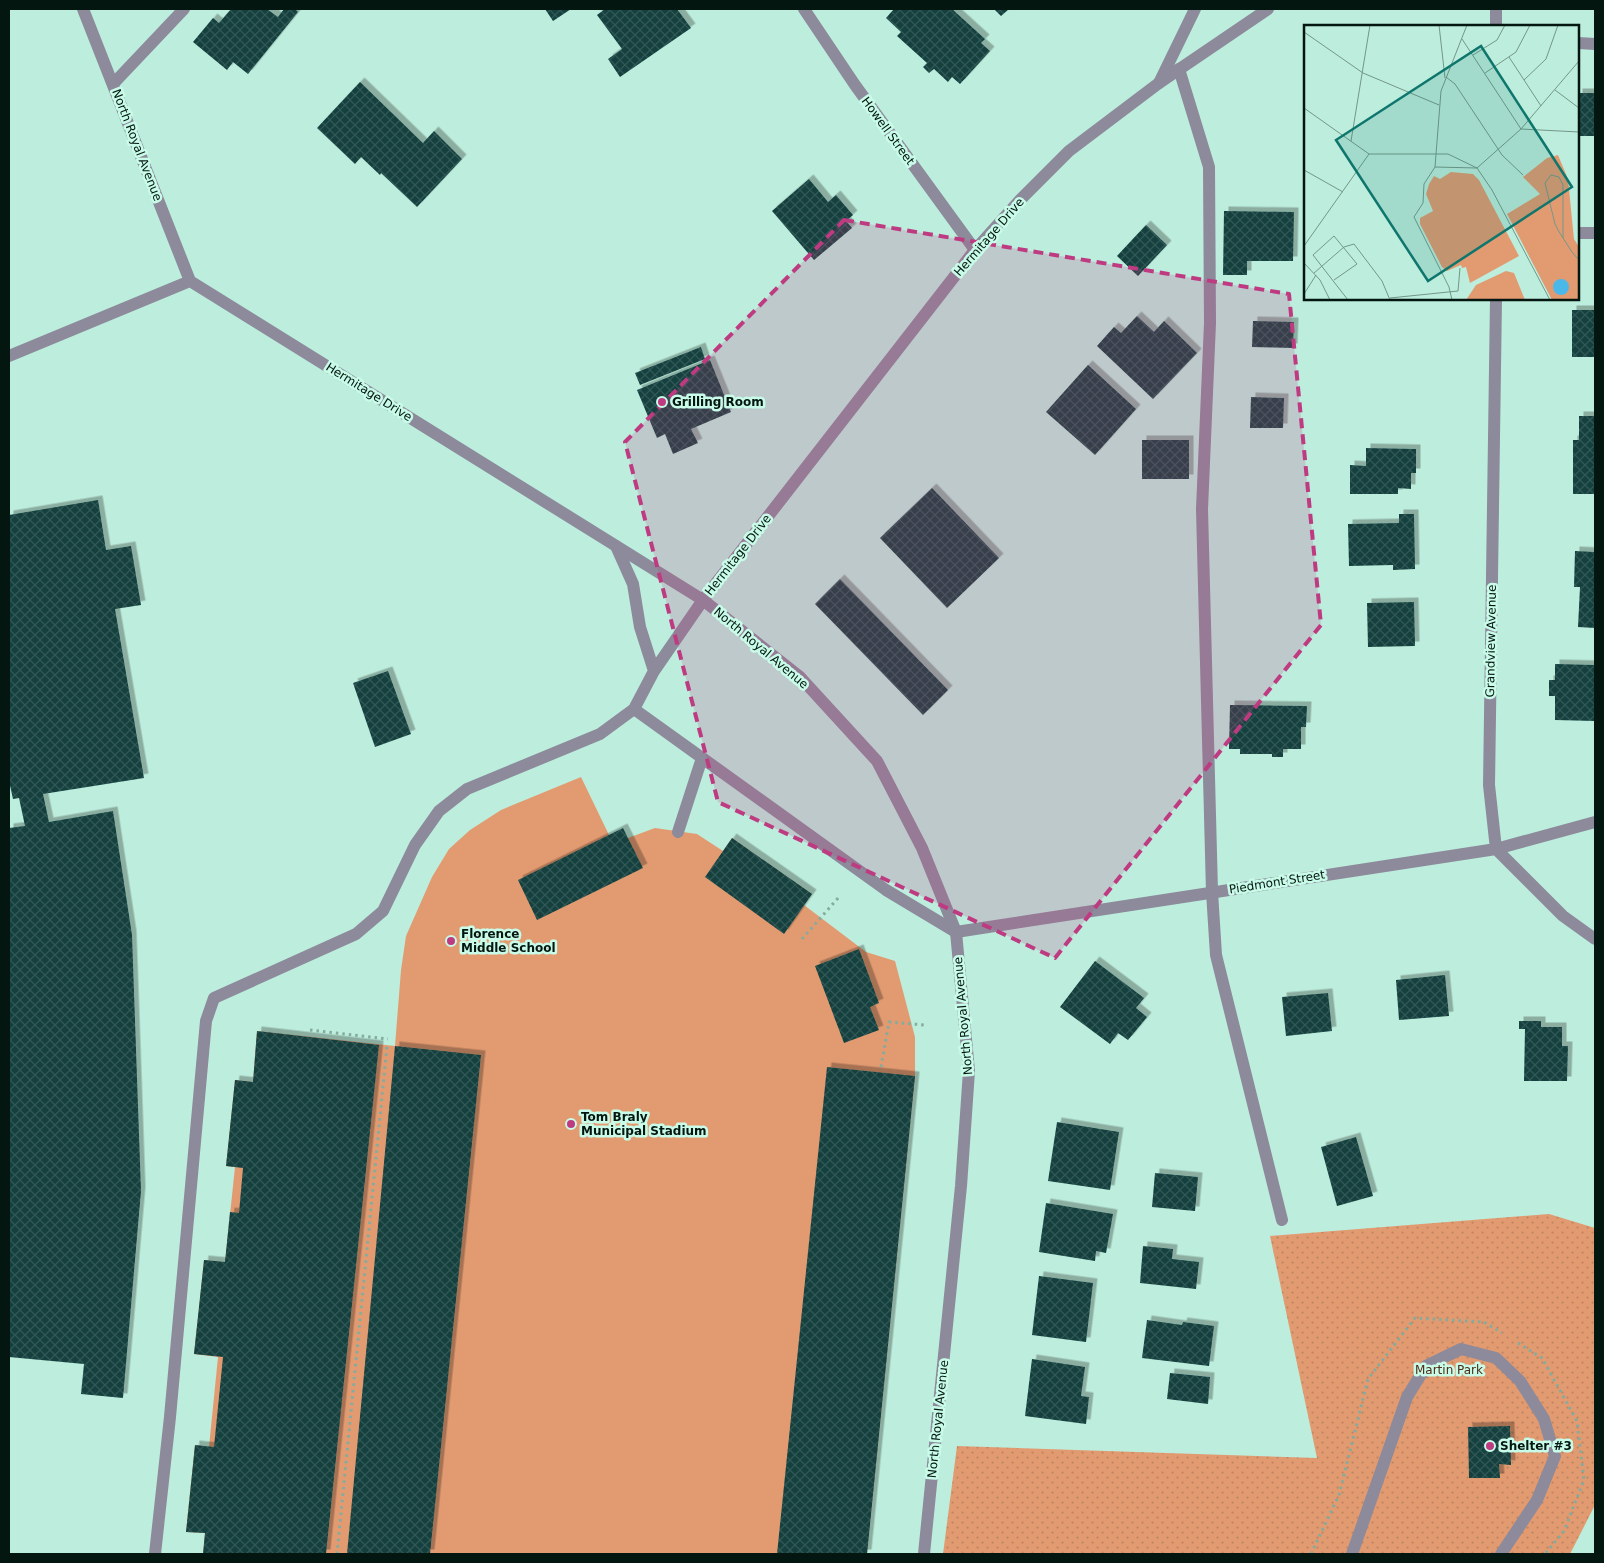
<svg xmlns="http://www.w3.org/2000/svg" width="1604" height="1563" viewBox="0 0 1604 1563" font-family="'DejaVu Sans',sans-serif">
  <defs>
    <pattern id="grass-dots" width="8" height="8" patternUnits="userSpaceOnUse" patternTransform="scale(1.25)"><rect width="8" height="8" fill="#e29b71"/><path d="M2 2h.1M6 6h.1" fill="none" stroke="#c08561" stroke-width="1.8" stroke-linecap="round"/></pattern>
    <pattern id="building-cross-hatch" width="8" height="8" patternUnits="userSpaceOnUse" patternTransform="scale(1.25)"><rect width="8" height="8" fill="#12403e"/><path d="M0 0l8 8M0 8l8-8" fill="none" stroke="#325856"/></pattern>
    <filter id="shadow"><feDropShadow dx="4.5" dy="-4.5" stdDeviation="0" flood-color="#0004"/></filter>
  </defs>
  <rect width="100%" height="100%" fill="#bdeddc"/>
  <path fill="url(#grass-dots)" d="M 1549,1214 L 1595,1228 L 1595,1505 L 1570,1554 L 943,1554 L 957,1446 L 1317,1458 L 1270,1236 Z"/>
  <path fill="#e29b71" d="M 581,777 L 609,835 L 628,838 L 655,828 L 697,834 L 723,851 L 732,838 L 812,894 L 804,905 L 866,952 L 895,961 L 915,1037 L 915,1076 L 867,1554 L 203,1554 L 205,1533 L 186,1532 L 195,1445 L 209,1447 L 218,1357 L 194,1354 L 204,1260 L 225,1262 L 235,1167 L 226,1166 L 235,1080 L 253,1082 L 257,1031 L 395,1046 L 401,970 L 406,936 L 432,877 L 449,849 L 470,830 L 501,810 Z"/>
  <path fill="url(#building-cross-hatch)" filter="url(#shadow)" d="M 231,9 L 267,9 L 278,17 L 284,9 L 295,9 L 298,12 L 248,74 L 233,62 L 227,70 L 193,42 L 213,18 L 219,23 Z
    M 545,9 L 571,9 L 553,21 Z
    M 605,9 L 677,9 L 691,28 L 620,77 L 608,59 L 622,49 L 597,15 Z
    M 894,9 L 952,9 L 985,39 L 981,43 L 990,51 L 960,84 L 952,77 L 948,82 L 934,69 L 929,73 L 923,67 L 927,63 L 897,36 L 901,32 L 886,18 Z
    M 994,9 L 1009,9 L 1001,16 Z
    M 360,82 L 423,143 L 434,131 L 462,159 L 417,207 L 381,173 L 380,175 L 361,157 L 355,164 L 317,128 Z
    M 1578,93 L 1595,93 L 1595,136 L 1578,136 Z
    M 809,179 L 828,202 L 836,195 L 853,215 L 846,221 L 852,228 L 814,260 L 772,211 Z
    M 1224,211 L 1294,212 L 1293,261 L 1247,261 L 1247,275 L 1223,275 Z
    M 1146,225 L 1167,245 L 1138,276 L 1117,256 Z
    M 1572,310 L 1595,310 L 1595,357 L 1572,357 Z
    M 1137,316 L 1154,332 L 1164,321 L 1197,353 L 1153,399 L 1097,346 L 1114,327 L 1121,333 Z
    M 1253,321 L 1294,322 L 1293,348 L 1252,347 Z
    M 701,347 L 705,359 L 640,385 L 635,373 Z
    M 710,360 L 731,412 L 691,429 L 698,443 L 673,454 L 665,434 L 657,438 L 637,390 Z
    M 1088,365 L 1136,409 L 1095,455 L 1046,412 Z
    M 1251,397 L 1284,398 L 1283,428 L 1250,428 Z
    M 1579,416 L 1595,416 L 1595,494 L 1573,494 L 1573,440 L 1579,440 Z
    M 1142,440 L 1189,440 L 1189,479 L 1142,479 Z
    M 1366,448 L 1416,449 L 1416,473 L 1411,473 L 1411,489 L 1398,488 L 1398,494 L 1350,494 L 1350,465 L 1366,466 Z
    M 932,488 L 999,558 L 947,608 L 880,538 Z
    M 98,500 L 106,550 L 131,546 L 141,605 L 115,609 L 144,778 L 43,794 L 49,822 L 113,811 L 132,935 L 141,1191 L 123,1398 L 81,1394 L 84,1364 L 9,1357 L 9,828 L 25,826 L 19,798 L 13,799 L 9,781 L 9,515 Z
    M 1399,514 L 1414,514 L 1415,569 L 1393,570 L 1393,565 L 1349,566 L 1348,524 L 1399,523 Z
    M 1575,551 L 1595,552 L 1595,628 L 1578,627 L 1580,587 L 1574,587 Z
    M 840,579 L 948,690 L 923,715 L 815,604 Z
    M 1414,602 L 1415,646 L 1368,647 L 1367,603 Z
    M 1555,664 L 1595,665 L 1595,721 L 1555,720 L 1555,696 L 1549,696 L 1549,680 L 1555,680 Z
    M 388,671 L 411,734 L 375,747 L 353,683 Z
    M 1230,705 L 1307,706 L 1306,727 L 1301,727 L 1301,749 L 1283,749 L 1283,757 L 1272,757 L 1272,754 L 1240,754 L 1240,749 L 1229,749 Z
    M 623,828 L 643,868 L 537,920 L 518,880 Z
    M 732,838 L 812,894 L 784,934 L 705,877 Z
    M 859,949 L 879,1003 L 870,1007 L 879,1030 L 844,1043 L 815,966 Z
    M 1095,961 L 1144,998 L 1136,1008 L 1147,1017 L 1128,1040 L 1118,1033 L 1110,1044 L 1060,1007 Z
    M 1445,975 L 1449,1016 L 1399,1020 L 1396,980 Z
    M 1328,993 L 1332,1031 L 1286,1036 L 1282,997 Z
    M 1519,1021 L 1541,1021 L 1541,1027 L 1562,1027 L 1562,1046 L 1568,1046 L 1567,1081 L 1524,1081 L 1525,1029 L 1519,1029 Z
    M 257,1031 L 379,1045 L 326,1554 L 203,1554 L 205,1533 L 186,1532 L 195,1445 L 214,1447 L 223,1357 L 194,1354 L 204,1260 L 225,1262 L 230,1212 L 239,1213 L 243,1168 L 226,1166 L 235,1080 L 253,1082 Z
    M 395,1046 L 481,1055 L 430,1554 L 347,1554 Z
    M 827,1067 L 915,1076 L 867,1554 L 777,1554 Z
    M 1057,1122 L 1119,1132 L 1110,1190 L 1048,1181 Z
    M 1356,1137 L 1373,1196 L 1337,1206 L 1321,1147 Z
    M 1155,1173 L 1198,1177 L 1195,1211 L 1152,1207 Z
    M 1046,1203 L 1113,1214 L 1106,1253 L 1096,1251 L 1095,1261 L 1039,1252 Z
    M 1143,1246 L 1173,1249 L 1172,1259 L 1199,1262 L 1196,1289 L 1140,1283 Z
    M 1039,1276 L 1093,1283 L 1086,1342 L 1032,1335 Z
    M 1147,1320 L 1182,1325 L 1183,1322 L 1214,1326 L 1209,1366 L 1142,1358 Z
    M 1032,1359 L 1085,1367 L 1081,1396 L 1089,1397 L 1086,1424 L 1025,1416 Z
    M 1170,1373 L 1210,1377 L 1208,1404 L 1167,1399 Z
    M 1510,1426 L 1511,1465 L 1499,1464 L 1500,1478 L 1469,1478 L 1468,1427 Z"/>
  <g fill="none" stroke-linecap="round" stroke-linejoin="round">
    <path stroke="#84ab9e" stroke-width="3" stroke-dasharray="2.5 4" stroke-linecap="butt" d="M 802,939 L 839,897
      M 310,1030 L 388,1039
      M 881,1067 L 889,1022 L 925,1025
      M 1518,1343 L 1542,1358 L 1577,1421 L 1584,1480 L 1564,1531 L 1545,1554
      M 337,1554 L 387,1046
      M 1311,1554 L 1339,1495 L 1368,1379 L 1415,1318 L 1484,1322 L 1502,1333"/>
    <path stroke="#8c8a9b" stroke-width="12" d="M 1578,43 L 1595,44
      M 1179,69 L 1209,167 L 1210,323 L 1202,509 L 1212,892 L 1216,955 L 1282,1220
      M 616,546 L 633,584 L 640,627 L 654,671
      M 634,709 L 886,890 L 956,932
      M 678,832 L 702,758
      M 155,1554 L 170,1417 L 206,1021 L 214,998 L 356,934 L 383,911 L 415,845 L 439,811 L 467,789 L 600,734 L 634,709 L 654,671 L 703,600
      M 1352,1554 L 1407,1397 L 1426,1366 L 1461,1349 L 1496,1358 L 1520,1381 L 1544,1419 L 1555,1456 L 1537,1500 L 1501,1554"/>
    <path stroke="#8c8a9b" stroke-width="12" d="M 804,9 L 855,85 L 975,250
      M 1496,9 L 1496,26
      M 1159,83 L 1195,9
      M 113,84 L 184,9
      M 1578,233 L 1595,233
      M 1496,299 L 1489,785 L 1496,849 L 1563,916 L 1595,939
      M 956,932 L 1496,849 L 1595,822"/>
    <path stroke="#8c8a9b" stroke-width="12" d="M 83,9 L 190,281
      M 190,281 L 703,600 L 800,677 L 877,761 L 922,848 L 956,932 L 969,1071 L 961,1186 L 924,1554
      M 9,356 L 190,281
      M 703,600 L 975,250 L 1020,200 L 1069,151 L 1159,83 L 1268,9"/>
  </g>
  <path fill="#be3b81" fill-opacity="0.2" stroke="#be3b81" stroke-width="4" stroke-dasharray="10 6" stroke-linejoin="round" d="M 844,220 L 1289,294 L 1321,625 L 1055,958 L 718,802 L 625,442 Z"/>
  <g fill="#be3b81" stroke="#c9fbe9" stroke-width="2">
    <circle cx="662" cy="402" r="5"/>
    <circle cx="451" cy="941" r="5"/>
    <circle cx="571" cy="1124" r="5"/>
    <circle cx="1490" cy="1446" r="5"/>
  </g>
  <g text-anchor="middle" dominant-baseline="central" stroke-width="5" stroke-linejoin="round" paint-order="stroke">
    <g font-size="12" fill="#041610" stroke="#c9fbe9">
      <text transform="translate(888 131) rotate(54)">Howell Street</text>
      <text transform="translate(137 145) rotate(69)">North Royal Avenue</text>
      <text transform="translate(989 237) rotate(-49)">Hermitage Drive</text>
      <text transform="translate(369 392) rotate(32)">Hermitage Drive</text>
      <text transform="translate(738 555) rotate(-52)">Hermitage Drive</text>
      <text transform="translate(1491 641) rotate(-89)">Grandview Avenue</text>
      <text transform="translate(761 648) rotate(40)">North Royal Avenue</text>
      <text transform="translate(1277 882) rotate(-9)">Piedmont Street</text>
      <text transform="translate(963 1016) rotate(-95)">North Royal Avenue</text>
      <text transform="translate(938 1419) rotate(-84)">North Royal Avenue</text>
    </g>
    <g font-size="12" font-weight="bold" fill="#041610" stroke="#c9fbe9" text-anchor="start">
      <text x="672" y="402">Grilling Room</text>
      <text x="461" y="934">Florence<tspan x="461" dy="14">Middle School</tspan></text>
      <text x="581" y="1117">Tom Braly<tspan x="581" dy="14">Municipal Stadium</tspan></text>
      <text x="1500" y="1446">Shelter #3</text>
    </g>
    <g font-size="12" fill="#4d2b16" stroke="#c9fbe9">
      <text x="1449" y="1370">Martin Park</text>
    </g>
  </g>
  <g transform="translate(1304 25)">
    <rect width="275" height="275" fill="#bdeddc"/>
    <path d="M 254,130 L 264,154 L 270,214 L 275,222 L 275,275 L 248,275 L 203,189 L 236,169 L 219,152 L 243,133 Z" fill="#e29b71"/>
    <path d="M 147,147 L 169,149 L 175,155 L 215,231 L 166,258 L 162,242 L 158,243 L 157,240 L 143,246 L 138,242 L 116,199 L 116,193 L 129,186 L 122,169 L 125,159 L 130,151 L 136,154 ZM 268,244 L 275,256 L 275,275 L 251,275 L 242,259 ZM 202,246 L 210,248 L 221,275 L 162,275 L 172,260 Z" fill="#e29b71"/>
    <path d="M249 262a8 8 0 1 1 16 0a8 8 0 1 1-16 0Z" fill="#4bb8ea"/>
    <path fill="none" stroke="#73978a" stroke-width="1" d="M 135,0 L 141,53M 0,7 L 59,48 L 135,80M 158,14 L 217,104 L 275,107M 169,30 L 193,15 L 201,0M 205,32 L 237,81M 181,48 L 212,27 L 226,0M 142,52 L 151,59 L 198,130 L 219,150M 220,55 L 242,34 L 254,0M 251,65 L 275,83M 0,83 L 65,129M 47,116 L 66,0M 65,129 L 144,129 L 173,143 L 188,165 L 246,275M 131,142 L 173,143 L 217,104 L 275,36M 0,145 L 39,167M 259,213 L 259,160 L 255,152 L 247,150 L 241,158 L 251,199 L 254,205 L 259,213 L 268,227 L 275,235M 0,221 L 65,129M 0,238 L 16,255 L 26,275M 10,248 L 40,222 L 50,219 L 78,256 L 86,275M 30,255 L 53,239 L 30,211 L 9,230 L 44,275M 0,269 L 12,250M 86,273 L 154,266 L 156,243M 148,275 L 145,262 L 110,192 L 119,178 L 120,159 L 131,142 L 137,66 L 163,0"/>
    <path fill="#0f766e" fill-opacity="0.15" stroke="#0f766e" stroke-width="2.5" d="M 177,21 L 268,162 L 124,256 L 32,115 Z"/>
    <rect width="275" height="275" fill="none" stroke="#041610" stroke-width="2.5"/>
  </g>
  <rect width="1604" height="1563" fill="none" stroke="#041610" stroke-width="20"/>
</svg>
